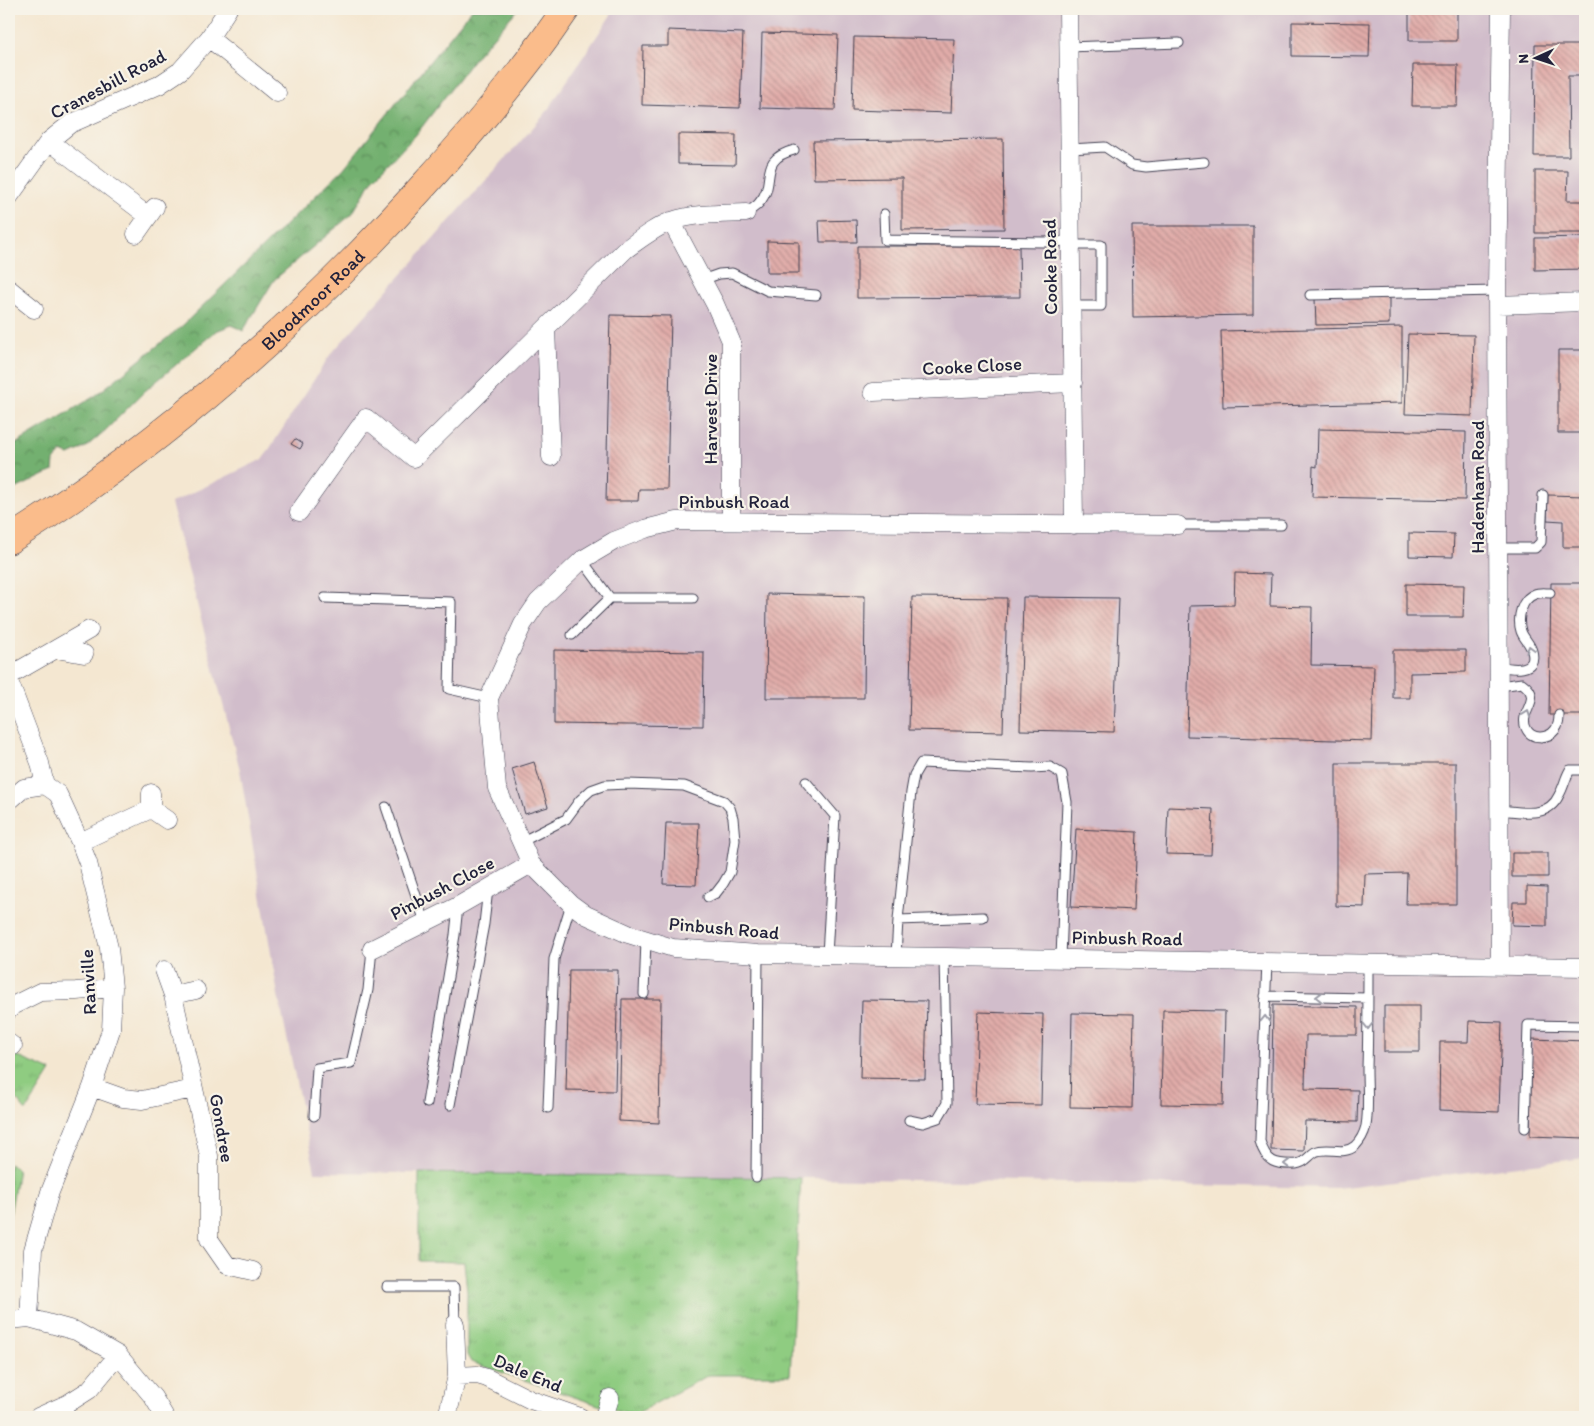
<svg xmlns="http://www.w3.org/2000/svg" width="1594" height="1426" viewBox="0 0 1594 1426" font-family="Itim,sans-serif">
  <defs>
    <pattern id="grass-tufts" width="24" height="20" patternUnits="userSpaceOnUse" patternTransform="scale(1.25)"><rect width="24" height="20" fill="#8fcc81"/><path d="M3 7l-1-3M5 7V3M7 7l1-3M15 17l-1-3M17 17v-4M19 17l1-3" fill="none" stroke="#7baf70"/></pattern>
    <pattern id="forest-crowns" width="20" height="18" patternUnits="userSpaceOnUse" patternTransform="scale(1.25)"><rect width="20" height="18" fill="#73b06f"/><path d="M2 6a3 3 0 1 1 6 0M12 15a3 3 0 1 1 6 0" fill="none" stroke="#5e8f5c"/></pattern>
    <pattern id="building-back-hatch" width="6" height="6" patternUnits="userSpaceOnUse" patternTransform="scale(1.25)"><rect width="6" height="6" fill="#e1aca9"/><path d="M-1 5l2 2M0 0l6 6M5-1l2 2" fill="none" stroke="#b68c8b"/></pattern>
  </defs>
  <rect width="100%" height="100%" fill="#f7f3e8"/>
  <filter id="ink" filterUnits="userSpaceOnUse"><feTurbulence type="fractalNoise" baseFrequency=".02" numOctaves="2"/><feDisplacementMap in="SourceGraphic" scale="10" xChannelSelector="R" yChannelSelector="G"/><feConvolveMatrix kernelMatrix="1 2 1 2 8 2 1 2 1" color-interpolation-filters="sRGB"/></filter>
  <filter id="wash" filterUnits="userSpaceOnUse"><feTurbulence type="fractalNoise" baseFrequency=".0096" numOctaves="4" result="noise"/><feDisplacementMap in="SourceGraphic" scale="20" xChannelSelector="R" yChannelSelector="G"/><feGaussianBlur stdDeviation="1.12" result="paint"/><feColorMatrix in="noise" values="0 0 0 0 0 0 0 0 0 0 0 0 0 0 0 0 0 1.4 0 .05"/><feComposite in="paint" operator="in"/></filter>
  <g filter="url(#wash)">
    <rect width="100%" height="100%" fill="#f4e7d1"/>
    <path fill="#d1bdcb" d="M 615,9 L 1585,9 L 1585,1158 L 1337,1188 L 756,1177 L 315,1172 L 278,995 L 240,770 L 171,503 L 263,459 L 330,355 L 545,114 Z"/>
    <path fill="url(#grass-tufts)" stroke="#58775e" d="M 9,1053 L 51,1071 L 26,1111 L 17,1100 L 9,1097 Z
      M 9,1164 L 18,1169 L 9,1221 Z
      M 419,1173 L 801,1178 L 790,1375 L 709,1375 L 635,1414 L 607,1408 L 471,1362 L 467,1355 L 467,1291 L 464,1262 L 419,1261 Z"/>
    <path fill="url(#forest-crowns)" stroke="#4a6955" d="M 472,9 L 518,9 L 477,55 L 415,136 L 373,179 L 352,214 L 274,280 L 243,331 L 232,325 L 216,331 L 145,391 L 107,429 L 86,447 L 69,455 L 61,452 L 54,461 L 53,471 L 9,492 L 9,448 L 95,396 L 182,326 L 344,168 Z"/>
    <g id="blocks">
      <path fill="url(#building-back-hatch)" d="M 1409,9 L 1457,9 L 1457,41 L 1409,41 Z
        M 1292,22 L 1370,23 L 1369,57 L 1292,56 Z
        M 668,30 L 743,33 L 740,108 L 642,105 L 643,46 L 668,46 Z
        M 762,33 L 838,35 L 835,110 L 760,108 Z
        M 854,37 L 954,39 L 951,113 L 852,110 Z
        M 1535,45 L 1585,45 L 1585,76 L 1568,76 L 1569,156 L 1534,156 Z
        M 1413,65 L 1458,65 L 1457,106 L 1412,106 Z
        M 678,134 L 736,135 L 735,165 L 678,164 Z
        M 1003,139 L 1004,229 L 902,230 L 902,178 L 814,179 L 813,141 Z
        M 1535,171 L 1568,171 L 1567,201 L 1585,201 L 1585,233 L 1535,233 Z
        M 856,220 L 857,242 L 820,242 L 819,221 Z
        M 1132,226 L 1253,226 L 1253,315 L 1133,317 Z
        M 1585,237 L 1585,269 L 1535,270 L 1535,238 Z
        M 767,241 L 799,242 L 799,273 L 767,273 Z
        M 857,246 L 1019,246 L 1020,297 L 857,298 Z
        M 1389,297 L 1389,324 L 1316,325 L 1315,299 Z
        M 610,315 L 671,316 L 667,489 L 639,489 L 638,501 L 606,501 Z
        M 1402,327 L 1402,403 L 1223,407 L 1221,331 Z
        M 1408,334 L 1474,335 L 1472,416 L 1405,414 Z
        M 1558,350 L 1585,350 L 1585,433 L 1558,433 Z
        M 1318,429 L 1466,432 L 1465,500 L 1312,497 L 1313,466 L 1317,467 Z
        M 295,439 L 303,444 L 300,449 L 291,444 Z
        M 1548,495 L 1585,496 L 1585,547 L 1563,547 L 1563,521 L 1547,520 Z
        M 1409,533 L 1454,534 L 1453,557 L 1409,556 Z
        M 1235,573 L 1271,574 L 1270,606 L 1312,607 L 1311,665 L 1374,666 L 1372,741 L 1187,736 L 1190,606 L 1234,605 Z
        M 1551,583 L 1585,583 L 1585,715 L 1549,715 Z
        M 1406,584 L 1464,585 L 1463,617 L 1406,617 Z
        M 767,594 L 865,596 L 864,698 L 766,698 Z
        M 912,597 L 1007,598 L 1003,732 L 909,730 Z
        M 1023,597 L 1119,598 L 1114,732 L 1020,730 Z
        M 554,650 L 704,652 L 703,726 L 554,724 Z
        M 1393,650 L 1466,650 L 1466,672 L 1410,673 L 1410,698 L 1393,698 Z
        M 534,762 L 548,807 L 525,814 L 512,769 Z
        M 1336,763 L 1456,763 L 1456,904 L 1406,904 L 1407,873 L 1365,874 L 1364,907 L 1336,906 Z
        M 1168,807 L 1213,809 L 1211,855 L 1166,854 Z
        M 666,823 L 699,823 L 696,885 L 663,884 Z
        M 1076,829 L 1137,832 L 1134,910 L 1071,907 Z
        M 1512,853 L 1548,853 L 1548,877 L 1512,877 Z
        M 1527,886 L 1547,887 L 1547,926 L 1512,925 L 1513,902 L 1527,902 Z
        M 569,970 L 618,970 L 615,1091 L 566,1090 Z
        M 622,999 L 661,999 L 659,1123 L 619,1121 Z
        M 862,1000 L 927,1001 L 925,1079 L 860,1078 Z
        M 1273,1005 L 1357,1007 L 1357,1035 L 1306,1035 L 1305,1089 L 1358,1090 L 1357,1122 L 1305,1121 L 1304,1151 L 1271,1150 Z
        M 1384,1006 L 1420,1006 L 1420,1052 L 1384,1052 Z
        M 1163,1010 L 1225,1011 L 1223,1105 L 1161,1104 Z
        M 978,1012 L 1043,1014 L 1041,1105 L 975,1104 Z
        M 1072,1013 L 1134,1014 L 1132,1108 L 1070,1107 Z
        M 1469,1021 L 1502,1022 L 1499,1112 L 1439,1110 L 1440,1042 L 1468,1042 Z
        M 1532,1039 L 1585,1041 L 1585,1138 L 1530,1136 Z"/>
    </g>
  </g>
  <g filter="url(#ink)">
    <use href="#blocks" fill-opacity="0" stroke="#424052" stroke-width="1"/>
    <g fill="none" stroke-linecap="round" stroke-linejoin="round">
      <g stroke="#424052" stroke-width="11">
        <path id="lane" d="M 1068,47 L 1179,43
          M 1070,149 L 1105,147 L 1132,165 L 1146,167 L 1204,162
          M 746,213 C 750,210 756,207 759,203 C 778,182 756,160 794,150
          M 884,214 L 885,240 L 1044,242 L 1071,241
          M 1071,245 L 1101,245 L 1101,306 L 1072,306
          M 702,280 L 719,274 L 732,273 L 768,291 L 816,295
          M 1310,295 L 1497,291
          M 1178,525 L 1281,525
          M 1498,548 L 1535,548 L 1541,542 L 1543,495
          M 582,560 L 610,598 L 693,598
          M 325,598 L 451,602 L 449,689 L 489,698
          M 572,635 L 610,598
          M 1499,666 C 1512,669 1538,673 1532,651 C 1530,643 1523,638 1521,631 C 1517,618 1521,599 1535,594 C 1539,592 1545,593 1550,593
          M 1499,686 L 1522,683 C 1545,699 1518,711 1526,728 C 1531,740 1548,739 1555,730 C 1559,725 1559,720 1559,715
          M 806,782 L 835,816 L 827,955
          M 386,807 L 425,922
          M 1500,810 C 1522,812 1548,819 1559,795 C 1564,787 1565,778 1570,770 L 1585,770
          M 521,842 L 566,819 L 580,800 L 591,790 L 605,785 L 628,784 L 684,786 L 724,801 L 730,808 L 733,818 L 735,840 L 730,872 L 723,884 L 716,893 L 708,897
          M 898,920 L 911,792 L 914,775 L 921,763 L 1032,768 L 1050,767 L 1062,774 L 1067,802 L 1061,958
          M 896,956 L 898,920 L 983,917
          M 1267,961 L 1260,1141 C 1266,1163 1276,1165 1296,1164 C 1306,1163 1308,1156 1315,1152 C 1328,1146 1343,1156 1355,1146 C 1361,1140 1364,1134 1366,1126 C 1369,1108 1367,1088 1367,1069 C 1368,1034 1368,998 1368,963
          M 644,994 L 646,940
          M 1265,996 L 1368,998
          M 427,1103 L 455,935 L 458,906
          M 450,1105 L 484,924 L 488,889
          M 548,1108 L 554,959 L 571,904
          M 314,1116 L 317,1068 L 351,1063 L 368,990 L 372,949
          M 909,1120 L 923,1123 L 938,1118 L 947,1103 L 944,957
          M 1525,1128 L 1528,1025 L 1585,1026
          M 756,1177 L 758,954
          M 387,1287 L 454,1287 L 455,1324"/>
      </g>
      <g stroke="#424052" stroke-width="19">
        <path id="street" d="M 1068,9 L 1074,525
          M 209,38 L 277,93
          M 49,141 L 148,216
          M 9,197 L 49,141 L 70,124 L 159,85 L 180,71 L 209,38 L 228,9
          M 671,221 L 715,304 L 731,341 L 731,521
          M 136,234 L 155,207
          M 9,289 L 34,309
          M 1497,305 L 1585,302
          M 546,328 L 551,457
          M 873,392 L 1073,383
          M 299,512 L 366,418 L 414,458 L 625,250 C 639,240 655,227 672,221 C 695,213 722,214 746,213
          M 1178,525 L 677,521 L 645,529 L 614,541 L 582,560 L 538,602 L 523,624 L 489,698 L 497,788 L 531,864 L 571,904 L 586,915 L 628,934 L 673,948 L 758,954 L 1585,967
          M 56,649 L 89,630
          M 9,676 L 56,649 L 84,654
          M 9,681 L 40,763 L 45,785 L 58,794 L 80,842 L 88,863 L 109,948 L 113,988 L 111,1030 L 92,1087 L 50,1192 L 33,1250 L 29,1318
          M 9,801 L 24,788 L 45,785
          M 151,809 L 167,820
          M 80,842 L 151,809 L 151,793
          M 372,949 L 458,906 L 531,864
          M 1500,965 L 1497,291 L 1501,9
          M 164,970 L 173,995 L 209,1156 L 209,1239 L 227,1265 L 253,1271
          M 173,995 L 196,990
          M 9,1010 L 12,1006 L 40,992 L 76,991 L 113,988
          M 9,1043 L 13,1046
          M 92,1087 L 123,1098 L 142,1100 L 193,1089
          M 9,1320 L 29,1318 L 76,1331 L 118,1355 L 153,1397 L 165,1417
          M 457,1376 L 477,1375 L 487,1378 L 531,1400 L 580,1417
          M 38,1417 L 67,1404 L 89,1390 L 118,1355
          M 447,1417 L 457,1376 L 455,1324
          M 604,1417 L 610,1398"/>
      </g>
      <g stroke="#424052" stroke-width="29">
        <g id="highway">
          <path id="s1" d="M 9,540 C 164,443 303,320 425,184 C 475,129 524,71 566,9"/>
        </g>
      </g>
      <use href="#lane" stroke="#fff" stroke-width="9"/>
      <use href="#street" stroke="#fff" stroke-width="18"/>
      <use href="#highway" stroke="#fabc8b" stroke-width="28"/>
    </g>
    <defs><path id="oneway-chevron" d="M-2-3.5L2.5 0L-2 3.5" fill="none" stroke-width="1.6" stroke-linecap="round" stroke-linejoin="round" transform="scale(1.25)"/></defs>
    <g stroke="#9c9ca7">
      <use href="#oneway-chevron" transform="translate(1530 649) rotate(-106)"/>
      <use href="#oneway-chevron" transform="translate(1527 714) rotate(-70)"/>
      <use href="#oneway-chevron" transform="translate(1319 997) rotate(-179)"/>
      <use href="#oneway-chevron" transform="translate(1265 1019) rotate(-88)"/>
      <use href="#oneway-chevron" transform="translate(1368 1026) rotate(90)"/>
      <use href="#oneway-chevron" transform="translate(1287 1164) rotate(-180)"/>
    </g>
  </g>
  <g text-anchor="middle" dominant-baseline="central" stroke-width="4.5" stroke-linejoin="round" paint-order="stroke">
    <g font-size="19" fill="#22223b" stroke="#f7f3e8">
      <text transform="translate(108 84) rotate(-28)">Cranesbill Road</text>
      <text transform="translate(1050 267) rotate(-91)">Cooke Road</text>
      <text stroke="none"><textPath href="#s1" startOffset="388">Bloodmoor Road</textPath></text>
      <text transform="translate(972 366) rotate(-3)">Cooke Close</text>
      <text transform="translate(710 409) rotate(-90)">Harvest Drive</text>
      <text transform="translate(1477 487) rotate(-90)">Hadenham Road</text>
      <text x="734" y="501">Pinbush Road</text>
      <text transform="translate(442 888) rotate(-28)">Pinbush Close</text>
      <text transform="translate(724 928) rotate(5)">Pinbush Road</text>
      <text transform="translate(1127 938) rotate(1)">Pinbush Road</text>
      <text transform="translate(88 982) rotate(-93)">Ranville</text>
      <text transform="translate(222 1128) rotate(80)">Gondree</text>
      <text transform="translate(528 1373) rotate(23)">Dale End</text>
    </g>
  </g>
  <rect width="1594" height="1426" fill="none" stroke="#f7f3e8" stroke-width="30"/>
  <g transform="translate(1536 58) rotate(267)" stroke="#f7f3e8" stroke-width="4" paint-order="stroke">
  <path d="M0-4L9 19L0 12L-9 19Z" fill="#22223b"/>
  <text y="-8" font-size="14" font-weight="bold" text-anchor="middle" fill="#22223b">N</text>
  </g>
</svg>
